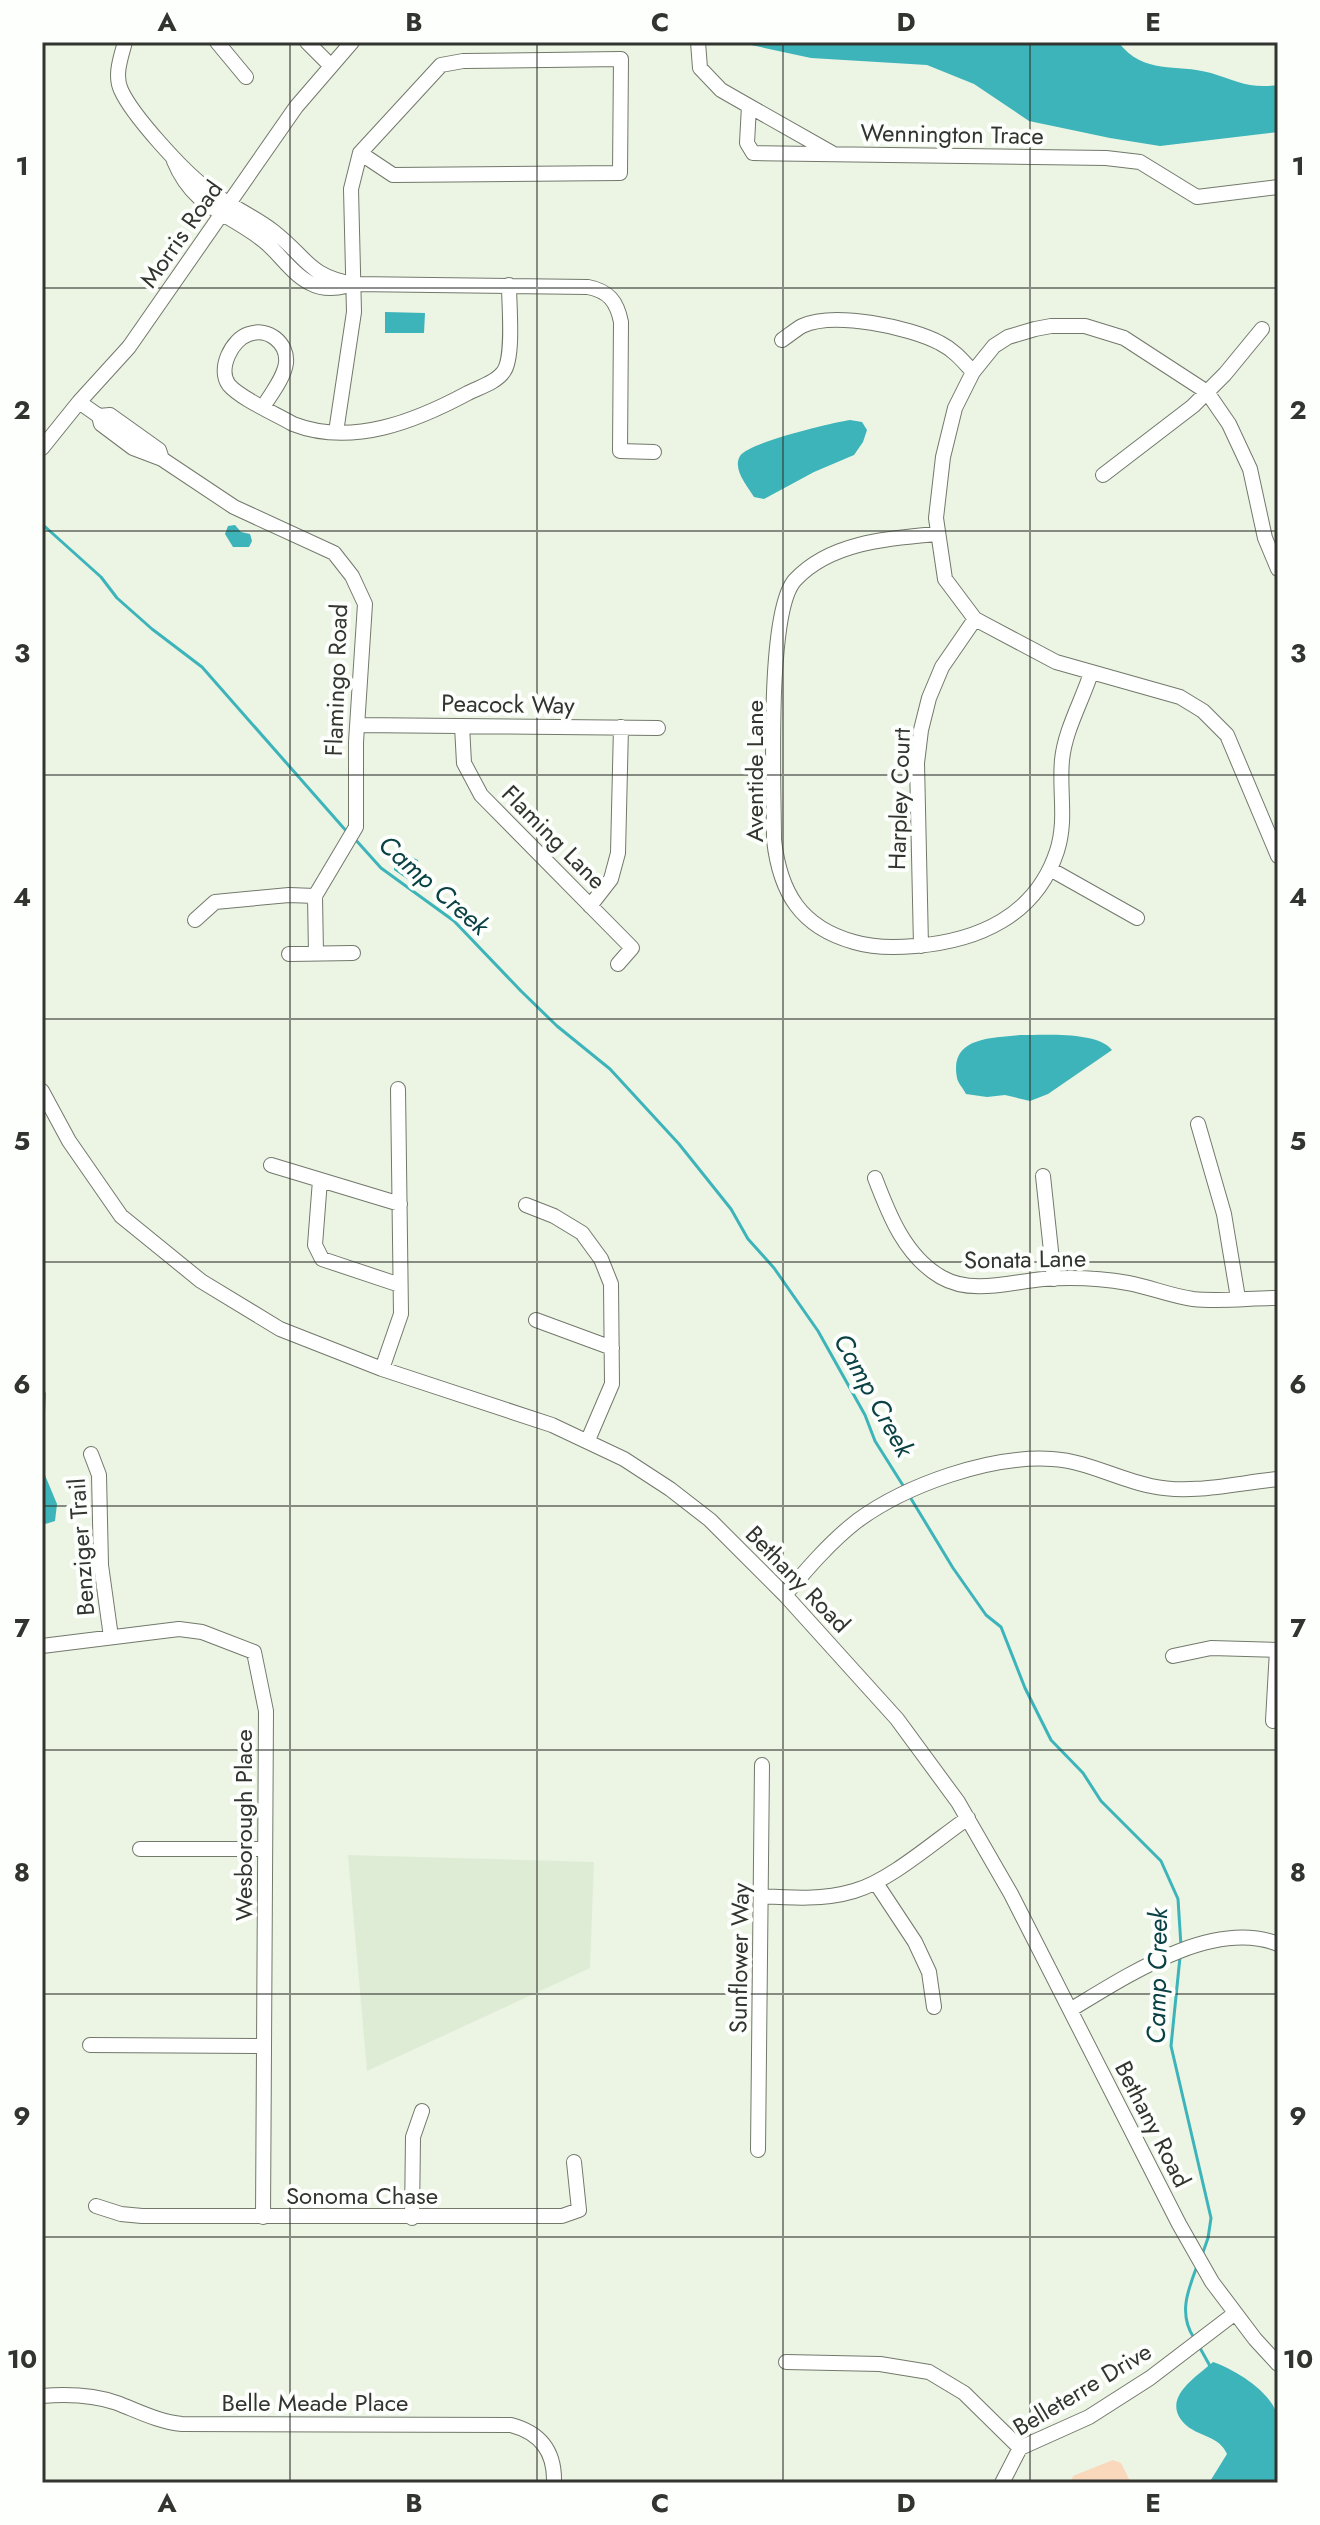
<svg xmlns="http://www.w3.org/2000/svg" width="1320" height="2525" viewBox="0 0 1320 2525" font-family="Jost,sans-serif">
  <rect width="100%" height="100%" fill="#ecf4e4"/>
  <path fill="#dfecd5" d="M 348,1855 L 594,1862 L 590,1968 L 367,2071 Z"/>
  <path fill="#fad8bc" d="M 1113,2460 L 1121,2463 L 1131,2483 L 1071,2483 L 1073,2476 Z"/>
  <path fill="#3cb4ba" d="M 737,42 L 1118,42 C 1145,76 1175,63 1211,73 C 1237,81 1249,89 1278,85 L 1278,132 L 1160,146 L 1110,138 L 1029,121 L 974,84 L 927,65 L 811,58 Z
    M 385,312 L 425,313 L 424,333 L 385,333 Z
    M 850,420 L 862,422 L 867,430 L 863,442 L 854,455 L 814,472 L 764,499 L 754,497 C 748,487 732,469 740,456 C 750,442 831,423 850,420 Z
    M 228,526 L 235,525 L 241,532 L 250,534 L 252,541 L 249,547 L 233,547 L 225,534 Z
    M 405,854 L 418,860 L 419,872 L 407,879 L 394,870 L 395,856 Z
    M 1020,1035 C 1043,1035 1098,1031 1112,1050 L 1048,1094 L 1030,1101 L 1005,1095 L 987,1097 L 966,1094 C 963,1088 958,1083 957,1078 C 949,1037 991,1038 1020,1035 Z
    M 42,1389 L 46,1393 L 42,1468 L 57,1504 L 55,1521 L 42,1525 Z
    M 1213,2362 C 1236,2370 1274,2393 1278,2419 C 1281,2439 1278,2462 1278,2483 L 1209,2483 L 1227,2454 C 1219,2436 1201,2437 1187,2426 C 1158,2400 1195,2378 1213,2362 Z"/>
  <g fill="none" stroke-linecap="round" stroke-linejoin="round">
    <path stroke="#3cb4ba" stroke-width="3" d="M 42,524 L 101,577 L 117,598 L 152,629 L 202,667 L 348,833
      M 354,838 L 381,868 L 454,921 L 521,991 L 557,1026 L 610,1069 L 679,1144 L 731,1209 L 748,1239 L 774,1268 L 818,1331 L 865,1415 L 875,1441 L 904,1487
      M 910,1497 L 953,1568 L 986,1615 L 1001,1627 L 1025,1688 L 1051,1740 L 1083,1773 L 1101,1801 L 1161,1861 L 1178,1899 L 1181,1946
      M 1180,1957 L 1171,2046 L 1211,2218 L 1208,2238 L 1202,2255
      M 1194,2338 C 1178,2314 1188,2290 1197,2266
      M 1200,2348 L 1210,2366"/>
    <g stroke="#72796b" stroke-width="16">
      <path id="minor" d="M 125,42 C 121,57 114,75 121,90 C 132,115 183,171 206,188 C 227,205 252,215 273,231 C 307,257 307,276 354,284 L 588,287 C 609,291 617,302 621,322 L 620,451 L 654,452
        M 217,42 L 246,77
        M 307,42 L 331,66
        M 698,42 L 700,68 L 721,90 L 749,106 L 747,143 L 753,153 L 1106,158 L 1140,162 L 1197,197 L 1278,187
        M 749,106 L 832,153
        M 174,161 C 194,209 228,212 264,241 C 280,254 292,274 310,283 C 321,289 334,289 346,286
        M 782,340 C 788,336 795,330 802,326 C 834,311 910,327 940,343 C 954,350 963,361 973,372
        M 79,402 L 99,416 L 101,424 L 133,448 L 162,459 L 234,507 L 334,553 L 352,576 L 365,604 L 356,742 L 356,827 L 315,896 L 316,954
        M 263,407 C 271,394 284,378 286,363 C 288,343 268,327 249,334 C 232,339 217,369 229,385 C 241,399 276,414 293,424 C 352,447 416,421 468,393 C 480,387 497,382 504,371 C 514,356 509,305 509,285
        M 99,416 L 110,415 L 159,450 L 162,459
        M 336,432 L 354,312 L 351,189 L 360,153 L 441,65 L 463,61 L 621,59 L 620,173 L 393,175 L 360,153
        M 42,448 L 79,402 L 129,347 L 296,107 L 352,42
        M 1103,475 L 1193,406 L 1225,374 L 1262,329
        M 938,534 C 889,538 830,542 795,580 C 766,612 774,790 774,840 C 780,892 800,927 854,942 C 874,948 894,948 915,946 C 978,941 1036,916 1057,851 C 1067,820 1059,791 1062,760 C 1065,730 1082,701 1091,673
        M 1278,569 L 1265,538 L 1250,469 L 1229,424 L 1207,392 L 1124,338 L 1085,326 L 1051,326 L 1035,329 L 1008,337 L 994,346 L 973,372 L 955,408 L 943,457 L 936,518 L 945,579 L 975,619 L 1056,662 L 1180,697 L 1203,711 L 1227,735 L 1278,856
        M 357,725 L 658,728
        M 462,726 L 464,763 L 481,795 L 632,948 L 618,964
        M 1050,869 L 1137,918
        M 590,906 L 611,879 L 618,853 L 621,727
        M 195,920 L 215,902 L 289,895 L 315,896
        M 921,946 L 917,763 L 921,730 L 929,698 L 942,667 L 975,619
        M 289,954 L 353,953
        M 42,1091 L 69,1141 L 121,1216 L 201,1281 L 280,1329 L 382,1369 L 552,1425 L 624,1459 L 670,1489 L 710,1520 L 785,1595 L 897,1719 L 958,1802 L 1011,1894 L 1179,2224 L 1212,2282 L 1255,2339 L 1278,2364
        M 1198,1124 L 1224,1214 L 1238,1298
        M 271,1165 L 400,1204
        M 1043,1176 L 1054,1279
        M 875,1178 C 889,1215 905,1256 941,1277 C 972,1295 1010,1282 1043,1279 C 1071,1277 1100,1278 1128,1283 C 1150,1287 1171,1296 1193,1299 C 1220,1302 1250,1298 1278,1298
        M 320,1180 L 315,1245 L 322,1259 L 400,1285
        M 526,1205 L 554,1216 L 582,1233 L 601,1259 L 611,1284 L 612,1384 L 588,1440
        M 536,1320 L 612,1348
        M 382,1369 L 401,1314 L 398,1089
        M 91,1454 L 99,1475 L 101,1565 L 111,1637
        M 785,1595 C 807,1569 830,1542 857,1521 C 906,1485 990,1455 1052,1459 C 1087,1461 1117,1479 1151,1486 C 1191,1495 1237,1483 1278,1479
        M 42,1646 L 179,1629 L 202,1632 L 254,1652 L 266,1711 L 263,2217
        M 1173,1656 L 1211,1648 L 1278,1650
        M 1273,1721 L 1277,1650
        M 140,1849 L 265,1849
        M 876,1883 L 915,1942 L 929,1972 L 934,2007
        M 762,1896 C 792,1898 824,1900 854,1891 C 890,1881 936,1840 968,1818
        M 1070,2010 C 1125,1977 1212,1918 1278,1944
        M 90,2045 L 264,2046
        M 758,2150 L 762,1765
        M 96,2206 L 121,2214 L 142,2216 L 562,2216 L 579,2210 L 574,2162
        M 412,2218 L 413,2137 L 422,2111
        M 786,2362 L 880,2364 L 929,2372 L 964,2393 L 1020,2448
        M 42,2396 C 66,2394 94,2395 117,2403 C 138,2411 159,2422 182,2424 L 511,2425 C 541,2433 555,2452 554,2483
        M 1002,2483 L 1020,2448 L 1089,2417 L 1150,2378 L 1234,2314"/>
    </g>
    <use href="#minor" stroke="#fff" stroke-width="14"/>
  </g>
  <path fill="none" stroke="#32352f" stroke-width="2" stroke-opacity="0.55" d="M 290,42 L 290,2483M 537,42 L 537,2483M 783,42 L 783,2483M 1030,42 L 1030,2483M 42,288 L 1278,288M 42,531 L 1278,531M 42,775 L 1278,775M 42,1019 L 1278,1019M 42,1262 L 1278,1262M 42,1506 L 1278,1506M 42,1750 L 1278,1750M 42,1994 L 1278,1994M 42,2237 L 1278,2237"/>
  <g text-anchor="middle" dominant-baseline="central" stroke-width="8" stroke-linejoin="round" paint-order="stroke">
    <g font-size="24" fill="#32352f" stroke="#fdfffc">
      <text transform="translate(952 134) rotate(1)">Wennington Trace</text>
      <text transform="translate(181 234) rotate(-55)">Morris Road</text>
      <text transform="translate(336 680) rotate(-88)">Flamingo Road</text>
      <text transform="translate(508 704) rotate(1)">Peacock Way</text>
      <text transform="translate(754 771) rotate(-90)">Aventide Lane</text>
      <text transform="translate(899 799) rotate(-88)">Harpley Court</text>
      <text transform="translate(554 837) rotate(45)">Flaming Lane</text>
      <text transform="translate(1025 1259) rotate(-1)">Sonata Lane</text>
      <text transform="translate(81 1547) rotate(-94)">Benziger Trail</text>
      <text transform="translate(798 1579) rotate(46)">Bethany Road</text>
      <text transform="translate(243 1825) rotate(-90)">Wesborough Place</text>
      <text transform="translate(739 1958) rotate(-89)">Sunflower Way</text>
      <text transform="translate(1153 2124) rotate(63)">Bethany Road</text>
      <text x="362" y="2195">Sonoma Chase</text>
      <text transform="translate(1082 2389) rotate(-31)">Belleterre Drive</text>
      <text x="315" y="2402">Belle Meade Place</text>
    </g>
    <g font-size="26" font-style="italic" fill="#0a4144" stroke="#fdfffc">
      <text transform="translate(434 885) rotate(41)">Camp Creek</text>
      <text transform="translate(874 1395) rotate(61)">Camp Creek</text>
      <text transform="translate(1157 1976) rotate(-89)">Camp Creek</text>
    </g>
  </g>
  <rect width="1320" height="2525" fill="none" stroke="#fdfffc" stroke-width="88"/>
  <rect x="44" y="44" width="1232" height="2437" fill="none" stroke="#32352f" stroke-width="3"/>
  <g font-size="26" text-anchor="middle" font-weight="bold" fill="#32352f">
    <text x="167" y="31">A</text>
    <text x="414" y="31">B</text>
    <text x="660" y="31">C</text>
    <text x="906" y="31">D</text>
    <text x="1153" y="31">E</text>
    <text x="22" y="175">1</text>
    <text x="1298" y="175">1</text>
    <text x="22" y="419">2</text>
    <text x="1298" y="419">2</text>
    <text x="22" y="662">3</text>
    <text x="1298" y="662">3</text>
    <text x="22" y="906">4</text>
    <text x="1298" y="906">4</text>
    <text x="22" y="1150">5</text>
    <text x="1298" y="1150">5</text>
    <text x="22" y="1393">6</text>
    <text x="1298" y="1393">6</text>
    <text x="22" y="1637">7</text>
    <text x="1298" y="1637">7</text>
    <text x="22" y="1881">8</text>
    <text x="1298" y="1881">8</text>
    <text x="22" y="2125">9</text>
    <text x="1298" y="2125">9</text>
    <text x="22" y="2368">10</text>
    <text x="1298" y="2368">10</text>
    <text x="167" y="2512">A</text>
    <text x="414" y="2512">B</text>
    <text x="660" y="2512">C</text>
    <text x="906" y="2512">D</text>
    <text x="1153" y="2512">E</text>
  </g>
</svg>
